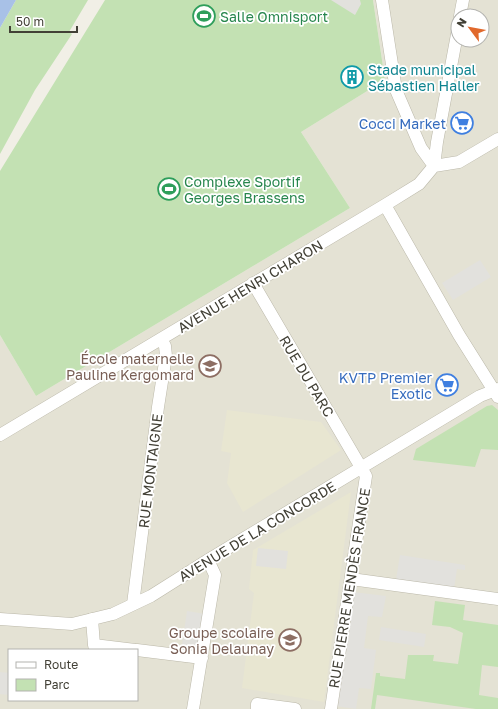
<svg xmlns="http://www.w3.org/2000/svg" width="498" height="709" viewBox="0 0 498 709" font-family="'Golos Text',sans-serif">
  <rect width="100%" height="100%" fill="#f1efe6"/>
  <path fill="#e4e2d4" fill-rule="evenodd" d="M 373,0 L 498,0 L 498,709 L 0,709 L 0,335 L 36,396 L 350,208 L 301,132 L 385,80 ZM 458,16 L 482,16 L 482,40 L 458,40 ZM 9,650 L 137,650 L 137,700 L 9,700 Z"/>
  <path fill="#e8e6d1" d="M 227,410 L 321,422 L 341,450 L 243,512 L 227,483 L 231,453 L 221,451 Z
    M 351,492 L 324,702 L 242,688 L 254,593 L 249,589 L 253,550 Z"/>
  <path fill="#c3e1b3" d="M 16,0 L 88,0 L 69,32 L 72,34 L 35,90 L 0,154 L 0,28 Z
    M 105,0 L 373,0 L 385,80 L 301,132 L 350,208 L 36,396 L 0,335 L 0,171 Z
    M 492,405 L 498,410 L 498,450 L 481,449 L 475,467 L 413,460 L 416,449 L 487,406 Z
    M 435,601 L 465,605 L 463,620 L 498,625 L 498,667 L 482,665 L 479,695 L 498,698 L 498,709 L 476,709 L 377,695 L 375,709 L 371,709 L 376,673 L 380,673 L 380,676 L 405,679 L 408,655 L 434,655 L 433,661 L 458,664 L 463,633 L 450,627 L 432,625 Z"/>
  <path fill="#e2e1dd" d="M 331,0 L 360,0 L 361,4 L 355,15 Z
    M 480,260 L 491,277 L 453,300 L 442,283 Z
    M 258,548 L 288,551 L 286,569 L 256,566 Z
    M 400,555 L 465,565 L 465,570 L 457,569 L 453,595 L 395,586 Z
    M 353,592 L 386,596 L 382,617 L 368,616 L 364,648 L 376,650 L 371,689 L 359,688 L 356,709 L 336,706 Z
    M 187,611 L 205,614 L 200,648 L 182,645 Z
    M 381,627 L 426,634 L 424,647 L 379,640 Z
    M 0,672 L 9,673 L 9,695 L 0,694 Z"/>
  <path fill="#a8c1e7" d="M 0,0 L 16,0 L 0,28 Z"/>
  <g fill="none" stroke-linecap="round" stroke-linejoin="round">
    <g stroke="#bbb8a9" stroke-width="13">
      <path id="minor" d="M 382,0 L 396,90 L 421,148 L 434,166
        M 460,16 L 463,0
        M 434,166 L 437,142 L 458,29
        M 385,205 L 459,335 L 498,397
        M 253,283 L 366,476 L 331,709
        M 0,435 L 385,205 L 419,184 L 434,166 L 459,162 L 498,139
        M 351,579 L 498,599
        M 133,604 L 158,407 L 166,356 L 165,346 L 161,339
        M 0,619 L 72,624 L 113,614 L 151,596 L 208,560 L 480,396 L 498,389
        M 92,619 L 94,645 L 135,650
        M 137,650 L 202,658
        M 193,709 L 215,575 L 208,560
        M 257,709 L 257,704 L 295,709"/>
    </g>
    <use href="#minor" stroke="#fff" stroke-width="12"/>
  </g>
  <defs>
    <g id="stadium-ring" transform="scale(1.15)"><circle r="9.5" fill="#fff" stroke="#2e9e5b" stroke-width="1.5"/><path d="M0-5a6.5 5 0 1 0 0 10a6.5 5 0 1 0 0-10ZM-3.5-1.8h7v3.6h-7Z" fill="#2e9e5b"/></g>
    <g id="building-ring" transform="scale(1.15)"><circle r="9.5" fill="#fff" stroke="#0f9aa8" stroke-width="1.5"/><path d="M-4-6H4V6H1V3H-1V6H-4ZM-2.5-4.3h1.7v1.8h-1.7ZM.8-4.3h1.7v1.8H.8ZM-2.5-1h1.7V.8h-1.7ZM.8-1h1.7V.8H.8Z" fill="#0f9aa8"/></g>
    <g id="supermarket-ring" transform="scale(1.15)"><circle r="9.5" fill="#fff" stroke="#3f7fe0" stroke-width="1.5"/><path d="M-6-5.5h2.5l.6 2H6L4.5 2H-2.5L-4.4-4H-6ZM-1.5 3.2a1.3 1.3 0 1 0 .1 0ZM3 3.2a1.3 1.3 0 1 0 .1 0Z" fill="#3f7fe0"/></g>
    <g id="school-ring" transform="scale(1.15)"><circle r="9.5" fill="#fff" stroke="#8d6e63" stroke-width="1.5"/><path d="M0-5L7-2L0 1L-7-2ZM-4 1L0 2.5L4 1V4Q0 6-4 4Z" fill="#8d6e63"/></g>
  </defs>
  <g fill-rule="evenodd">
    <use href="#stadium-ring" x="204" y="16"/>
    <use href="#building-ring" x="352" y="77"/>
    <use href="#supermarket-ring" x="462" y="123"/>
    <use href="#stadium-ring" x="169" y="189"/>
    <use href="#school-ring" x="210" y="366"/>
    <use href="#supermarket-ring" x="447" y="385"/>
    <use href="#school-ring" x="290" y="640"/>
  </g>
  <g text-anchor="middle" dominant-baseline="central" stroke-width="3.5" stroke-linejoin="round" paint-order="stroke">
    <g font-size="14" fill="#27864d" stroke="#fff" text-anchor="start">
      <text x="220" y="16">Salle Omnisport</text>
      <text x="184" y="181">Complexe Sportif<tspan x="184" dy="16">Georges Brassens</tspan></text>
    </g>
    <g font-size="14" fill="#0d838f" stroke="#fff" text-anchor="start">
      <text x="368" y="69">Stade municipal<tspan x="368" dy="16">Sébastien Haller</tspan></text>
    </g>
    <g font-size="14" fill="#366cbe" stroke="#fff" text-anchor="end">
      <text x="446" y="123">Cocci Market</text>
      <text x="432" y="377">KVTP Premier<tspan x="432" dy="16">Exotic</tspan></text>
    </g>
    <g font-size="14" fill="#424036" stroke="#fff">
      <text transform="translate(250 286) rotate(-31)">AVENUE HENRI CHARON</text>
      <text transform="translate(307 376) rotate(59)">RUE DU PARC</text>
      <text transform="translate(150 471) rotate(-83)">RUE MONTAIGNE</text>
      <text transform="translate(257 531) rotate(-31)">AVENUE DE LA CONCORDE</text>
      <text transform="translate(349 588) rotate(-81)">RUE PIERRE MENDÈS FRANCE</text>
    </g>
    <g font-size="14" fill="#785e54" stroke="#fff" text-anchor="end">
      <text x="194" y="358">École maternelle<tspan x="194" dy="16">Pauline Kergomard</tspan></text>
      <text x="274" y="632">Groupe scolaire<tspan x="274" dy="16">Sonia Delaunay</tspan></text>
    </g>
  </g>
  <rect x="8" y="649" width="130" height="52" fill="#ffffff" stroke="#b3b3af"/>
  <rect x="16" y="662" width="20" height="6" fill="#ffffff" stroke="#b3b3af"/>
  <text x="44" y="669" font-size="12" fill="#424036">Route</text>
  <rect x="16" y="679" width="20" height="12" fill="#c3e1b3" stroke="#b3b3af"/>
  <text x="44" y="689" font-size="12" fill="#424036">Parc</text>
  <g transform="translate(470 28) rotate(302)"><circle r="19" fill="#ffffff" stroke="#b3b3af"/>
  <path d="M0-3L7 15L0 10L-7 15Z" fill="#e1692c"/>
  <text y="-6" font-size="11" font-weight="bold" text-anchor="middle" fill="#424036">N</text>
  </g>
  <path d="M10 26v6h67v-6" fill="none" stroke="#424036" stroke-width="2"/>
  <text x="16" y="26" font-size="12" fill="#424036" stroke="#ffffff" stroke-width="3" paint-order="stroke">50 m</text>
</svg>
